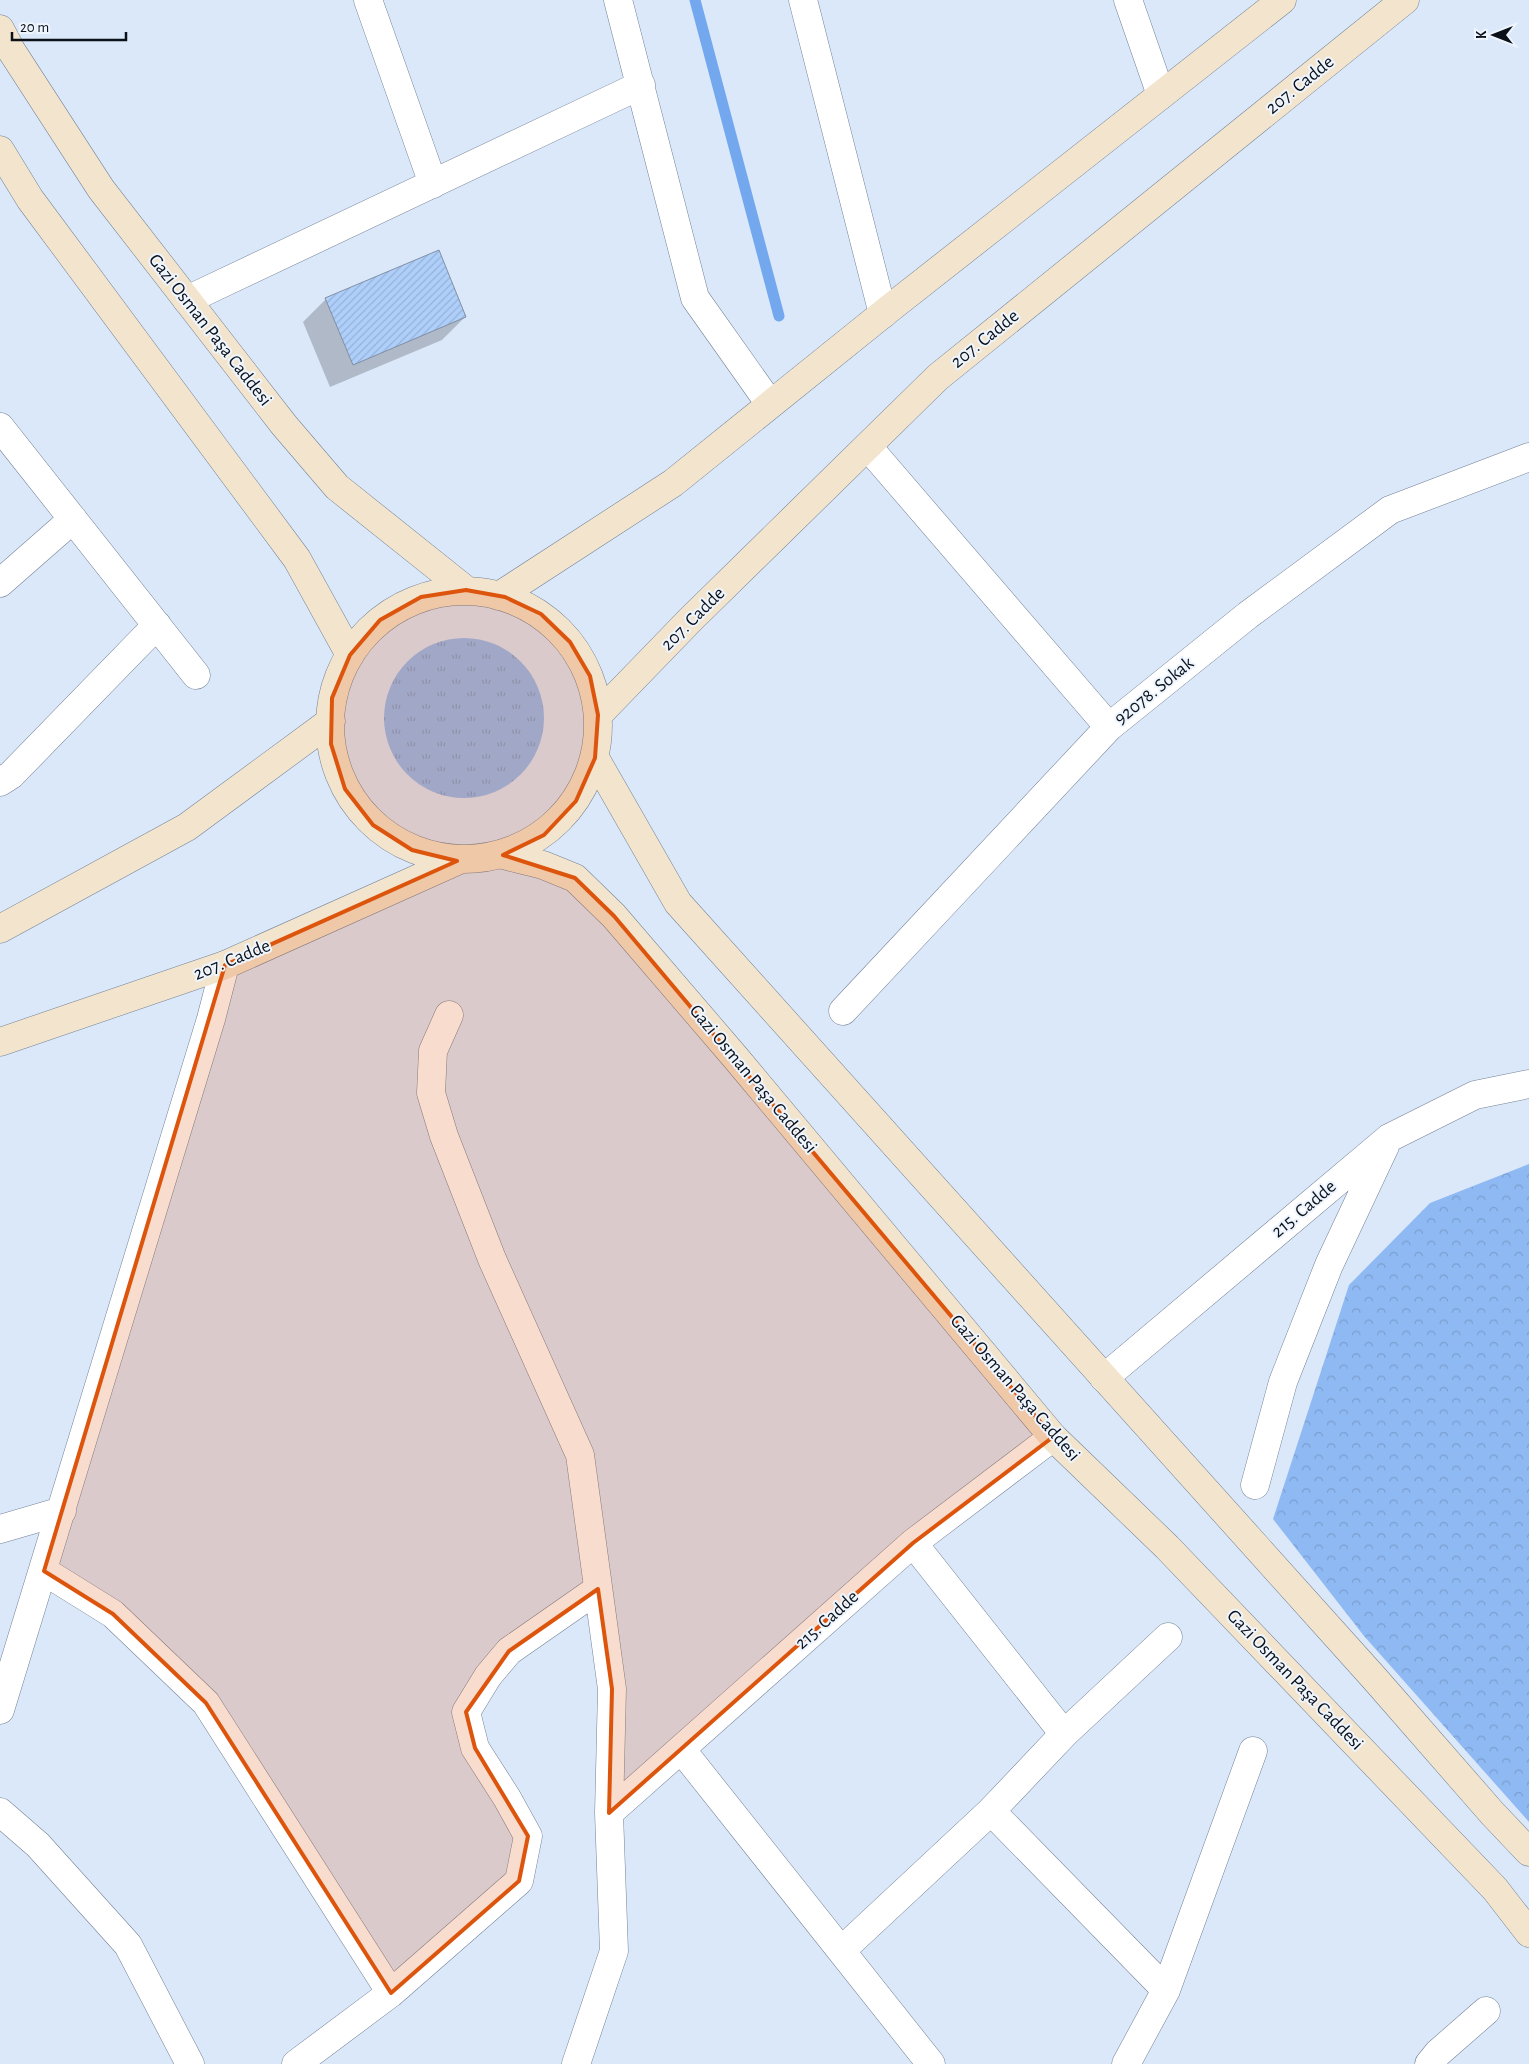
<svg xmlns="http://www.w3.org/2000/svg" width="1529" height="2064" viewBox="0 0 1529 2064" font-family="'Alegreya Sans',sans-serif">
  <defs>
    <pattern id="grass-tufts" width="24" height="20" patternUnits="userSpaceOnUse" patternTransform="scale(1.25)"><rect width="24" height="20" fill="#93bdf6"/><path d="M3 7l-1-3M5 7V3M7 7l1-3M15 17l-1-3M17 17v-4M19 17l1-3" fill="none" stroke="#7da1d2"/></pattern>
    <pattern id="forest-crowns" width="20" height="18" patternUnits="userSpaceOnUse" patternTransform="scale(1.25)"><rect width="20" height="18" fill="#8fb9f3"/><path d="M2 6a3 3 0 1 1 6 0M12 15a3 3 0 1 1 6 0" fill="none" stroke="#7a9ed0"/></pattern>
    <pattern id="building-hatch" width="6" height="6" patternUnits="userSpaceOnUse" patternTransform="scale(1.25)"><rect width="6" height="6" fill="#afcffb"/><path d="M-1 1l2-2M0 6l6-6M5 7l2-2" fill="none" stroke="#95b1d6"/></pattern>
  </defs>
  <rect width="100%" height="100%" fill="#dbe8fa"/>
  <path fill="url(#grass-tufts)" d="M384 718a80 80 0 1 1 160 0a80 80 0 1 1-160 0Z"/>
  <path fill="url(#forest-crowns)" d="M 1529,1164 L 1529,1822 L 1364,1636 L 1273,1519 L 1349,1285 L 1430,1203 Z"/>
  <path fill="#0003" d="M 326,299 L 465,317 L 442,340 L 330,387 L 303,322 Z"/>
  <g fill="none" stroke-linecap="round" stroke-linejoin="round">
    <path stroke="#73a8ef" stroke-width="11" d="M 695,0 L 779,316"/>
  </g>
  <path fill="url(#building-hatch)" stroke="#808fa4" d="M 439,250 L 466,317 L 353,365 L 325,298 Z"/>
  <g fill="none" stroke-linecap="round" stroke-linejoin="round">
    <g stroke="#738296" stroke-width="29">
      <path id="street" d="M 368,0 L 433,184
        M 618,0 L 695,298 L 770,404
        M 803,0 L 883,314
        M 1128,0 L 1161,95
        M 187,300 L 641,85
        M 0,427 L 196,675
        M 868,447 L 1109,727
        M 0,583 L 73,519
        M 0,782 L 11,775 L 157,625
        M 843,1011 L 1109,727 L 1248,615 L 1390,510 L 1529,457
        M 449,1015 L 433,1051 L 431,1093 L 444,1136 L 492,1259 L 580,1455 L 612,1689 L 609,1813 L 614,1951 L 576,2064
        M 1104,1378 L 1389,1138 L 1475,1095 L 1529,1084
        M 1255,1485 L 1283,1382 L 1329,1265 L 1385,1146
        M 0,1529 L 62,1511
        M 913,1543 L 1064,1734
        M 44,1571 L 113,1614 L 206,1703 L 391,1993
        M 0,1710 L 211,1019 L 225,965
        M 681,1749 L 931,2064
        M 991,1811 L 1166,1990
        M 0,1812 L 38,1845 L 128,1945 L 190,2064
        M 609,1813 L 913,1543 L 1053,1437
        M 842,1950 L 991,1811 L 1064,1734 L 1168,1637
        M 296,2064 L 391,1993 L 519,1881 L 528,1836 L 507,1798 L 475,1748 L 466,1712 L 488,1676 L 509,1651 L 598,1589
        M 1126,2064 L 1166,1990 L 1253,1751
        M 1429,2064 L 1438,2053 L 1486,2011"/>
    </g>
    <g stroke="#738296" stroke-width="29">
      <path id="secondary" d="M 0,29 L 11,50 L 101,189 L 284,425 L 337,487 L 466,590
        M 0,150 L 30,199 L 297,559 L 350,655
        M330 725a134 134 0 1 1 268 0a134 134 0 1 1-268 0Z
        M 499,596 L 673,483 L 889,309 L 1282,0
        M 598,715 L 691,619 L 938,377 L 1405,0
        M 595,758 L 678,903 L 1375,1679 L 1492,1813 L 1529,1852
        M 503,855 L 543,865 L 575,878 L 614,916 L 735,1057 L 1053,1437 L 1167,1547 L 1495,1889 L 1529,1933
        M 0,929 L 187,827 L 331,721
        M 0,1042 L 225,965 L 457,861"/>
    </g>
    <use href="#street" stroke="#fff" stroke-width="28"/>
    <use href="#secondary" stroke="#f3e5cd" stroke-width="28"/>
  </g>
  <path fill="#dd550d" fill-opacity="0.2" stroke="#dd550d" stroke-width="4" stroke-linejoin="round" d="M 466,590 L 505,597 L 541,614 L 570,642 L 590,676 L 598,715 L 595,758 L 576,801 L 544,835 L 503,855 L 575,878 L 614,916 L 1053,1437 L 913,1543 L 609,1813 L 612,1689 L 598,1589 L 509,1651 L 466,1712 L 475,1748 L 528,1836 L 519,1881 L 391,1993 L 206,1703 L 113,1614 L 44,1571 L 225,965 L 457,861 L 412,850 L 373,825 L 345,789 L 331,744 L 332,698 L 350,655 L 380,620 L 421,597 Z"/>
  <g text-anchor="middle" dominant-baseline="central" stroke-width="4" stroke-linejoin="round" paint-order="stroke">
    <g font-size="19" fill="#0b1118" stroke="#eef5fe">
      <text transform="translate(1300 85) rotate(-39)">207. Cadde</text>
      <text transform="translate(210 330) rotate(52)">Gazi Osman Paşa Caddesi</text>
      <text transform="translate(985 339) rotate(-39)">207. Cadde</text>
      <text transform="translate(693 619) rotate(-45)">207. Cadde</text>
      <text transform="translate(1154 691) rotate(-39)">92078. Sokak</text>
      <text transform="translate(232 960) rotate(-22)">207. Cadde</text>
      <text transform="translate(753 1079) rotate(50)">Gazi Osman Paşa Caddesi</text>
      <text transform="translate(1304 1209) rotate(-40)">215. Cadde</text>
      <text transform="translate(1015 1388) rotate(49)">Gazi Osman Paşa Caddesi</text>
      <text transform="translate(827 1620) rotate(-42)">215. Cadde</text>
      <text transform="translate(1295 1680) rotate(46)">Gazi Osman Paşa Caddesi</text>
    </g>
  </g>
  <g transform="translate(1494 35) rotate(270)" stroke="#eef5fe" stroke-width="4" paint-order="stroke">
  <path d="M0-4L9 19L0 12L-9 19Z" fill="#0b1118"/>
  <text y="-8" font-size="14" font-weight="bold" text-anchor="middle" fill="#0b1118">K</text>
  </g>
  <path d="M12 32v8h114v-8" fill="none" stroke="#0b1118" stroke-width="2.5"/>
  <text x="20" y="32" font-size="15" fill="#0b1118" stroke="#eef5fe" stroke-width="4" paint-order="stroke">20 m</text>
</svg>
